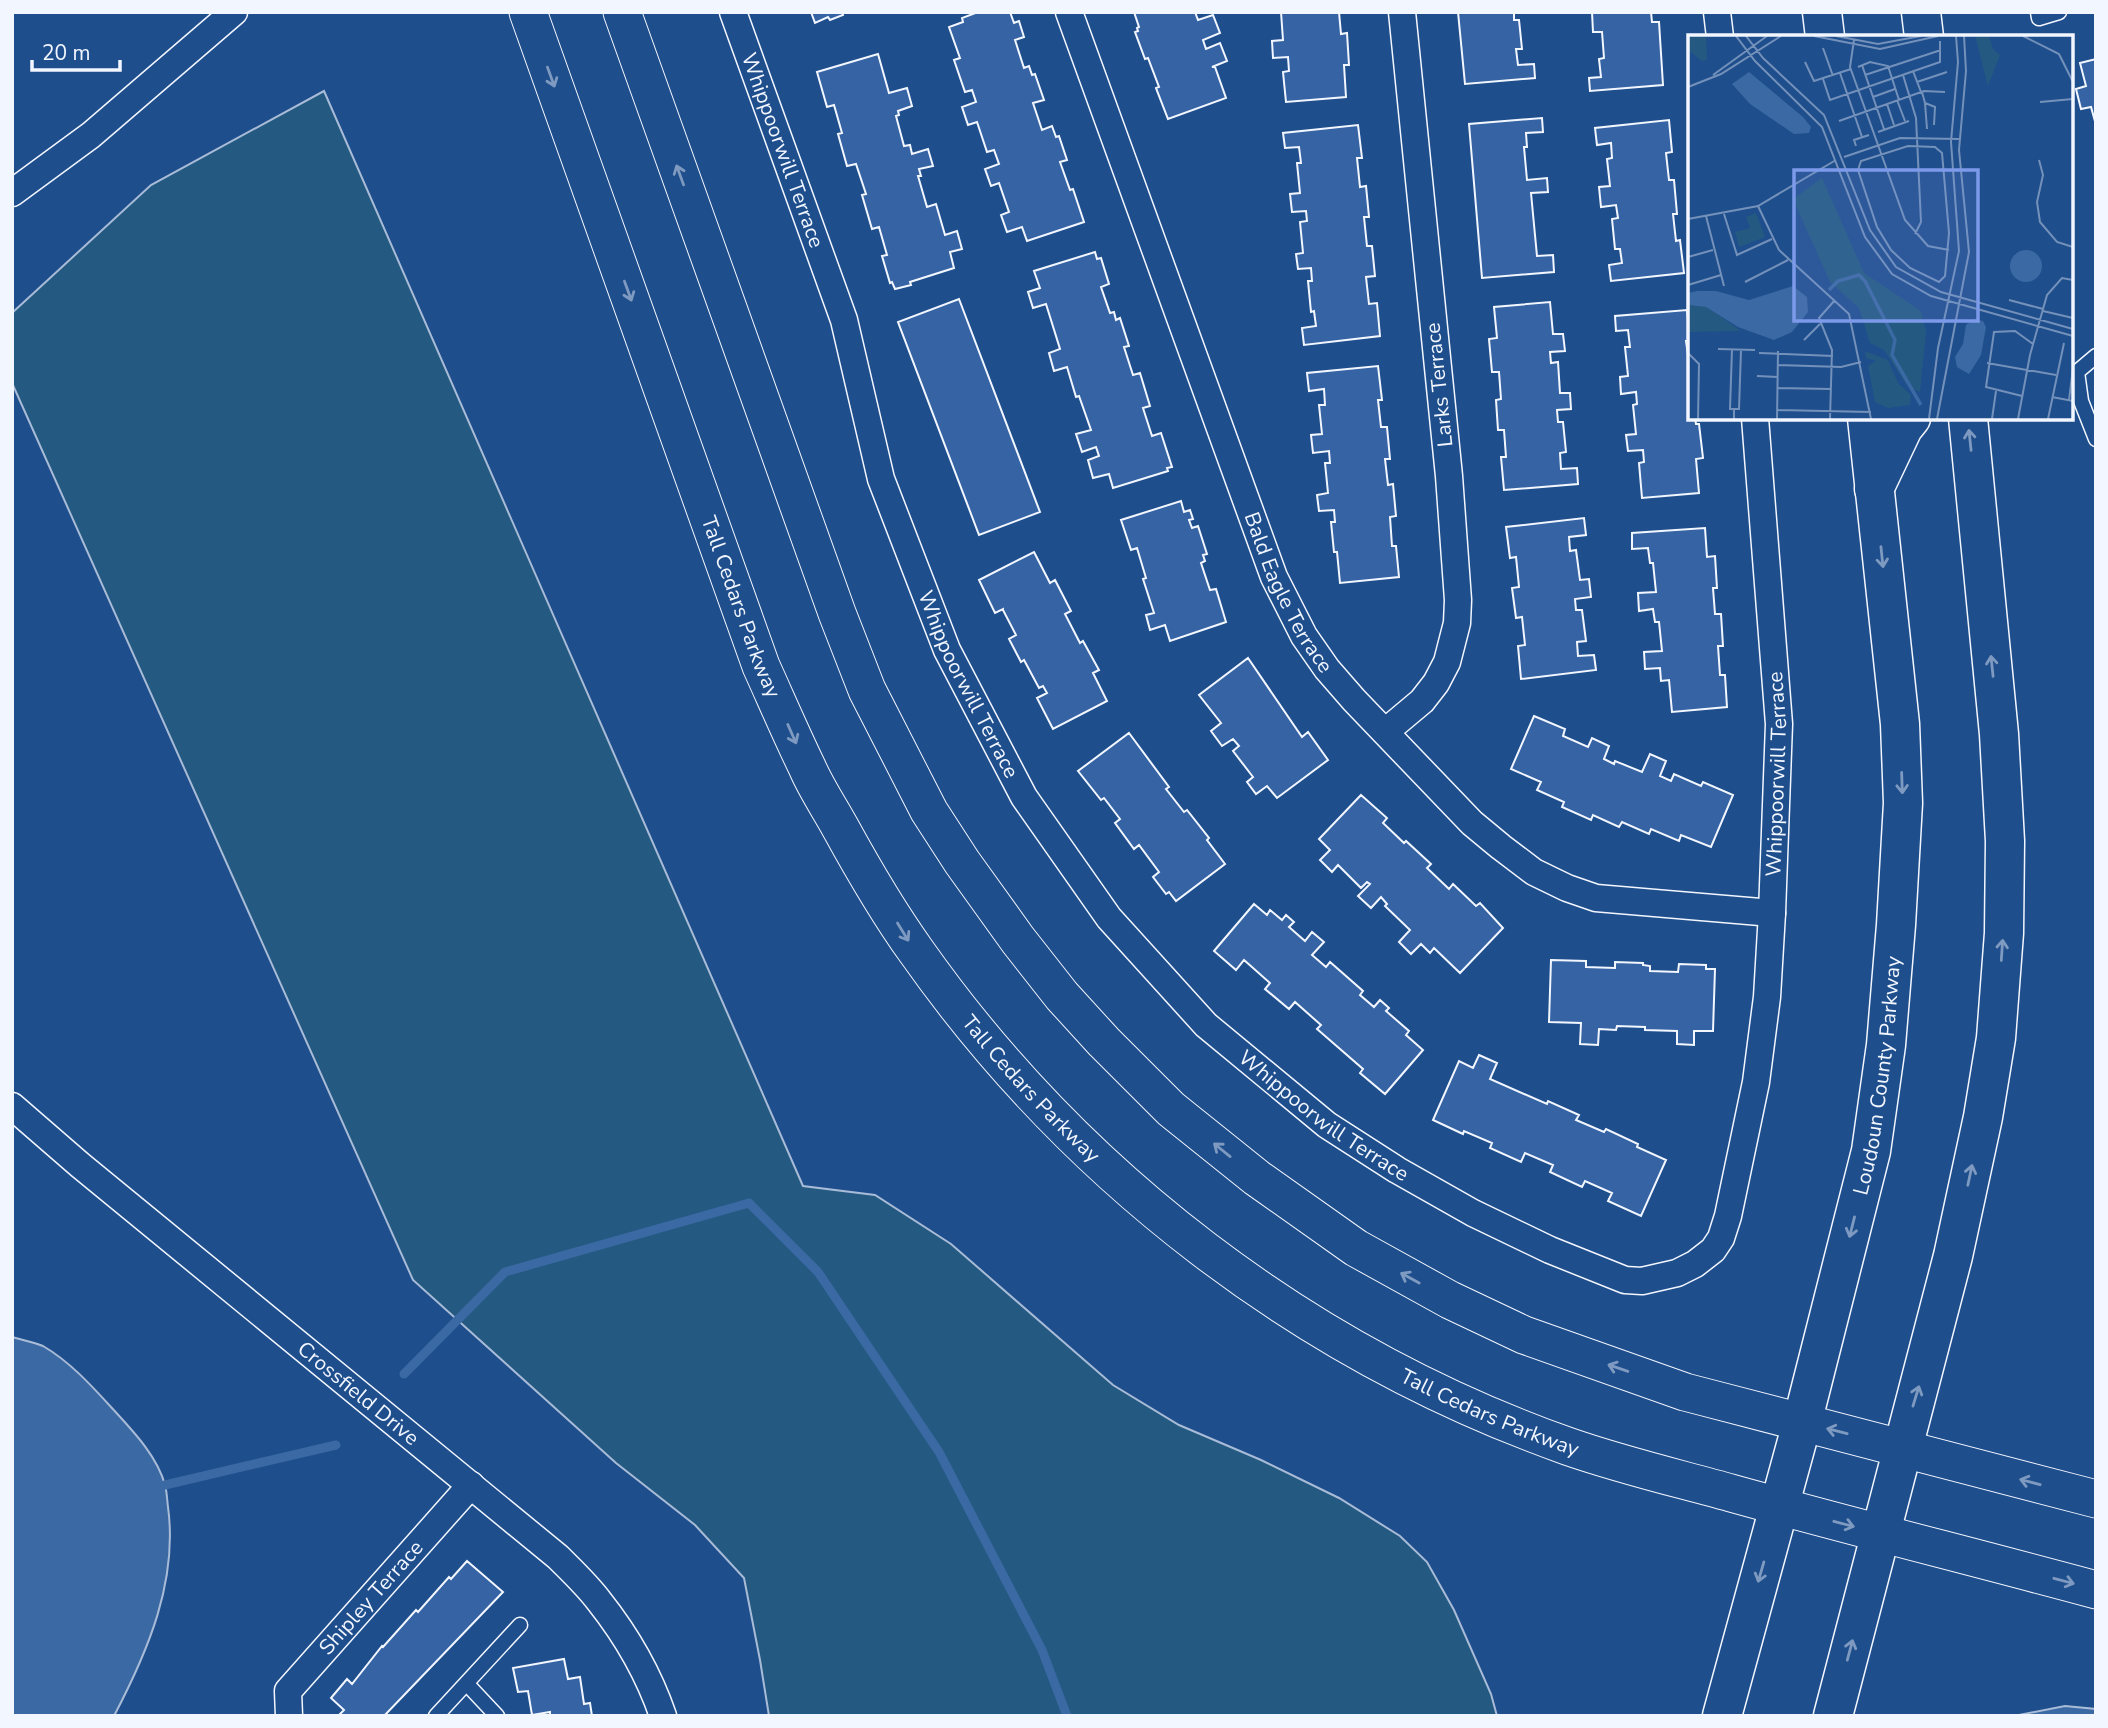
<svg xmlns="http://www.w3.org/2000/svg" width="2108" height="1728" viewBox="0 0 2108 1728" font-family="'Nunito Sans',sans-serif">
  <rect width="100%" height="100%" fill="#1f4e8c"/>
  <path fill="#245a82" stroke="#a8bbd7" stroke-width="2" d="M 324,91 L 803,1186 L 875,1195 L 951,1244 L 1113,1385 L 1179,1425 L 1261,1460 L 1339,1498 L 1400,1536 L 1427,1562 L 1454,1610 L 1491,1694 L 1497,1716 L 769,1716 L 760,1660 L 744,1578 L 695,1525 L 616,1463 L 413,1280 L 12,383 L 12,313 L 151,185 Z"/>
  <path fill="#3b69a3" stroke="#a8bbd7" stroke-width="2" d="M 12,1337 C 22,1340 34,1342 43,1346 C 69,1361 91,1385 111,1407 C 131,1429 157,1455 165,1485 C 167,1492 167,1500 168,1507 C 178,1581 148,1651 114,1716 L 12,1716 Z
    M 2065,1706 L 2096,1709 L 2096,1716 L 2014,1716 Z"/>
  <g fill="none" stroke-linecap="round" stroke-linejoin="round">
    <path stroke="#3b69a3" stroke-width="9" d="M 404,1374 L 505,1272 L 749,1203 L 818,1272 L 939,1452 L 1042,1650 L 1067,1716
      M 165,1485 L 336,1445"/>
  </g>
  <path fill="#3563a3" stroke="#f2f6ff" stroke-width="2" d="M 811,12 L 842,12 L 843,15 L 830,20 L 828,17 L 815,23 Z
    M 978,12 L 1010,12 L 1014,23 L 1019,21 L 1024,37 L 1015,40 L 1024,68 L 1029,66 L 1032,75 L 1035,74 L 1044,100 L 1033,103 L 1042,130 L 1052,126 L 1056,137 L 1059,136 L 1067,160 L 1060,162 L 1070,190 L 1073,189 L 1084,222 L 1027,241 L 1022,227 L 1007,232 L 1001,215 L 1009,212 L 999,183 L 991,186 L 985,169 L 999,164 L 994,150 L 987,152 L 977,122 L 968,125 L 962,107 L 976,102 L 972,90 L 965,92 L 954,60 L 960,58 L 949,27 L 963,22 L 962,18 Z
    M 1134,12 L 1195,12 L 1198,20 L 1213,15 L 1220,33 L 1203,40 L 1206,49 L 1220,43 L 1227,61 L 1212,67 L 1215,67 L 1226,98 L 1168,119 L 1156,88 L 1159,87 L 1148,58 L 1145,59 L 1135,32 L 1138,31 L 1137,28 L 1139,27 Z
    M 1281,12 L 1339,12 L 1341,34 L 1347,33 L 1349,65 L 1344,65 L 1346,97 L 1286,102 L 1283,72 L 1289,71 L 1288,57 L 1273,58 L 1272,41 L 1283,40 Z
    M 1458,12 L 1514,12 L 1514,20 L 1519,20 L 1522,49 L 1516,49 L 1518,65 L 1534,64 L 1535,78 L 1465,84 Z
    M 1592,12 L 1651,12 L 1652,22 L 1659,22 L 1663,85 L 1590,91 L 1589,78 L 1601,77 L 1599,59 L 1604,58 L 1602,32 L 1593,32 Z
    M 878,54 L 889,93 L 907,88 L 912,106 L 898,111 L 899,115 L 896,116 L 904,146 L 910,145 L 912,154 L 928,149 L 933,166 L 919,169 L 921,176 L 918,176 L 927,207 L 936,204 L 945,235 L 957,231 L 962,249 L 950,252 L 954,268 L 910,282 L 911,285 L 895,289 L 892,282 L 890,283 L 882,256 L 887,255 L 879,227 L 872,229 L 862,195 L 866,194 L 856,164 L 847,166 L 838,134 L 842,133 L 834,105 L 827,107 L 817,72 Z
    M 2096,59 L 2096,125 L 2091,107 L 2081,109 L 2076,89 L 2086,86 L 2080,63 Z
    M 1542,118 L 1543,132 L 1526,133 L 1527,147 L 1524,147 L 1527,180 L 1547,178 L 1548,192 L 1531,193 L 1537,256 L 1553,255 L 1554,272 L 1482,278 L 1469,124 Z
    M 1669,120 L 1672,152 L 1666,153 L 1669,180 L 1674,180 L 1677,214 L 1673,214 L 1676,241 L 1680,240 L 1684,273 L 1611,281 L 1609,265 L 1622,263 L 1620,249 L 1615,249 L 1612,219 L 1618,218 L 1616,205 L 1601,207 L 1599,187 L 1610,186 L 1607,159 L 1612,158 L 1611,143 L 1597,145 L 1595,128 Z
    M 1358,125 L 1362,158 L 1357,158 L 1360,187 L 1366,186 L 1369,217 L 1364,217 L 1367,246 L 1372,246 L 1375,276 L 1366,277 L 1369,304 L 1377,303 L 1380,336 L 1304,345 L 1302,328 L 1316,326 L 1314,311 L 1311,312 L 1308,281 L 1312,281 L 1311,268 L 1298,269 L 1296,254 L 1303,253 L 1300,222 L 1307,221 L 1306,211 L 1292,212 L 1290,194 L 1300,193 L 1297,163 L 1301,163 L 1299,147 L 1285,148 L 1283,133 Z
    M 1095,252 L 1097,259 L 1101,258 L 1109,284 L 1101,287 L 1110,313 L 1114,312 L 1116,320 L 1120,318 L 1129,346 L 1124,347 L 1133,375 L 1140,373 L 1150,406 L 1143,408 L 1152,436 L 1161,433 L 1172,467 L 1167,468 L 1168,471 L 1113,488 L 1109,474 L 1093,478 L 1088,460 L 1099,456 L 1096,447 L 1082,452 L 1076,434 L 1091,430 L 1079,396 L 1076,397 L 1067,367 L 1054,371 L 1049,353 L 1060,349 L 1046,304 L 1033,308 L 1028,292 L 1040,288 L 1034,271 Z
    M 959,299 L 1040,512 L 979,535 L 898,322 Z
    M 1550,302 L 1553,334 L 1563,334 L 1565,351 L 1550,352 L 1551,363 L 1558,362 L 1560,393 L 1570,393 L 1571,409 L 1557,410 L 1558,422 L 1563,422 L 1566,452 L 1560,453 L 1561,469 L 1577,468 L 1578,484 L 1504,490 L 1501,457 L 1506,457 L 1504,430 L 1498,430 L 1496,400 L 1501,399 L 1499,372 L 1492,372 L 1489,339 L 1497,338 L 1494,307 Z
    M 1687,310 L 1690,341 L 1686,341 L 1690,369 L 1690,418 L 1695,418 L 1696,424 L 1699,424 L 1703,458 L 1696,459 L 1699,493 L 1642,498 L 1639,463 L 1644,462 L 1643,450 L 1628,451 L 1626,435 L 1636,434 L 1633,405 L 1637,404 L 1636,392 L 1621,394 L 1620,377 L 1628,376 L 1625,347 L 1630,347 L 1628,330 L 1616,331 L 1615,316 Z
    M 1378,366 L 1382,400 L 1378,400 L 1381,427 L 1387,427 L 1390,459 L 1385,459 L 1388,485 L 1393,484 L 1396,516 L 1390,517 L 1392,546 L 1396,546 L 1399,577 L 1340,583 L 1337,552 L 1334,552 L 1331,522 L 1335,522 L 1334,510 L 1319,511 L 1317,495 L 1328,493 L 1325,463 L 1330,463 L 1329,451 L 1313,453 L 1311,435 L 1322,434 L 1319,405 L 1325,405 L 1324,389 L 1309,391 L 1307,373 Z
    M 1181,501 L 1184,512 L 1190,510 L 1193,519 L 1189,520 L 1192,528 L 1198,526 L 1207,554 L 1203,555 L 1205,561 L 1201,563 L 1210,590 L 1216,589 L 1226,622 L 1170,641 L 1165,625 L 1150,630 L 1146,615 L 1154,613 L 1143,579 L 1146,578 L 1137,548 L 1131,550 L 1121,520 Z
    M 1584,518 L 1586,535 L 1569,537 L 1570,551 L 1576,550 L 1580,580 L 1589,579 L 1591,597 L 1575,599 L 1576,610 L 1582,610 L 1586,641 L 1577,642 L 1578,656 L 1594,655 L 1596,670 L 1521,679 L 1518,646 L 1525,645 L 1522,617 L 1516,618 L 1512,588 L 1519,587 L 1516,557 L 1510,558 L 1506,527 Z
    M 1705,528 L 1707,557 L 1715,556 L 1717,588 L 1713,588 L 1715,614 L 1721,614 L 1723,646 L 1718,646 L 1720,675 L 1725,675 L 1727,707 L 1672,712 L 1669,680 L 1661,681 L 1660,668 L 1645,669 L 1644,652 L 1662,651 L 1659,622 L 1655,622 L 1653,609 L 1639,611 L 1638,593 L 1656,592 L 1653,563 L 1650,563 L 1648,548 L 1632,549 L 1632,533 Z
    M 1034,552 L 1050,583 L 1055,580 L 1071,611 L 1065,614 L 1080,643 L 1083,641 L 1099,670 L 1093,673 L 1107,701 L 1053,729 L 1037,698 L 1047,693 L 1043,686 L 1039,688 L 1024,660 L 1021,662 L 1009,639 L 1016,635 L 1003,610 L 1003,609 L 995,613 L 979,580 Z
    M 1248,658 L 1302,737 L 1308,732 L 1328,760 L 1277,798 L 1267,786 L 1256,794 L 1247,782 L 1253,777 L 1233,751 L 1239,746 L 1233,739 L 1222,746 L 1211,731 L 1221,723 L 1199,695 Z
    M 1534,716 L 1565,729 L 1563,736 L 1588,747 L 1592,738 L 1609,746 L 1604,759 L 1614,764 L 1615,761 L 1642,772 L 1650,754 L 1666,761 L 1660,776 L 1671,781 L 1674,774 L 1701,786 L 1703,782 L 1733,795 L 1711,847 L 1681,835 L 1679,841 L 1651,829 L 1649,834 L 1622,822 L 1619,827 L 1593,815 L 1591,820 L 1562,807 L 1564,802 L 1537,790 L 1541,782 L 1511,769 Z
    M 1129,733 L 1169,787 L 1166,789 L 1184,812 L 1187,810 L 1209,838 L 1207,840 L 1225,864 L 1176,901 L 1169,892 L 1166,894 L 1153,877 L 1159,872 L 1139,845 L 1134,849 L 1115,823 L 1120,819 L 1104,798 L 1101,800 L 1078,771 Z
    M 1361,795 L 1387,818 L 1383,823 L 1404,843 L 1406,841 L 1431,864 L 1427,868 L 1449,889 L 1453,884 L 1476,906 L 1480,903 L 1503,928 L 1460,973 L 1434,948 L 1430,953 L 1421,944 L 1411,954 L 1399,942 L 1410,930 L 1385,906 L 1387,904 L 1381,897 L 1371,908 L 1358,896 L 1370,884 L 1367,882 L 1361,888 L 1338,865 L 1332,872 L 1320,860 L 1330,850 L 1319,839 Z
    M 1254,904 L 1267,915 L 1270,910 L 1282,920 L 1286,915 L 1294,922 L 1289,927 L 1305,941 L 1312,932 L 1324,942 L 1312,955 L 1326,967 L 1330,962 L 1363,991 L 1360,995 L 1374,1007 L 1380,1000 L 1389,1008 L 1386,1011 L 1409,1031 L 1406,1035 L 1423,1050 L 1385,1094 L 1360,1073 L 1363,1069 L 1317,1029 L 1321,1025 L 1295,1002 L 1289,1009 L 1265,989 L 1270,983 L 1244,960 L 1236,970 L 1214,951 Z
    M 1551,960 L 1586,961 L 1586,967 L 1615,968 L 1615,962 L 1643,963 L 1643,965 L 1650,966 L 1650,971 L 1678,972 L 1679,964 L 1706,965 L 1706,969 L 1715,969 L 1713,1031 L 1694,1031 L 1694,1045 L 1677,1044 L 1677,1031 L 1645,1030 L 1645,1027 L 1617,1026 L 1616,1030 L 1599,1029 L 1598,1045 L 1580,1044 L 1581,1023 L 1549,1022 Z
    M 1479,1055 L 1497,1063 L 1490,1079 L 1547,1104 L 1548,1101 L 1579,1115 L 1576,1120 L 1604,1132 L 1606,1129 L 1638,1144 L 1637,1147 L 1666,1160 L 1641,1216 L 1608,1201 L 1612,1193 L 1585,1181 L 1582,1187 L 1550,1172 L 1553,1165 L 1525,1153 L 1521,1162 L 1490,1148 L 1492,1143 L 1464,1131 L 1463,1134 L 1433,1120 L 1459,1061 L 1473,1068 Z
    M 467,1561 L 503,1592 L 384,1716 L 342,1716 L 340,1714 L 344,1710 L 331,1698 L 347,1679 L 352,1684 L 382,1646 L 383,1647 L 416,1610 L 418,1612 L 449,1577 L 451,1579 Z
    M 564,1659 L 568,1679 L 580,1677 L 584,1704 L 590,1703 L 592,1716 L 550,1716 L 550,1712 L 532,1715 L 528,1691 L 518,1692 L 513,1668 Z"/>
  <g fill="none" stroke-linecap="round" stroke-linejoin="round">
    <g stroke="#f2f6ff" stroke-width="17">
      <path id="lane" d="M 2038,12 L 2039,18 L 2059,12
        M 2077,372 L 2081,401 L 2096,439
        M 2071,373 L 2077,372 L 2096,356
        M 467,1684 L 497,1716
        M 436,1716 L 520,1625"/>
    </g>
    <g stroke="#f2f6ff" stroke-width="29">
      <g id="street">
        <path id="s1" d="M 733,12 L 844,320 L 881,479 L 947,650 L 1024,797 L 1109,918 L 1206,1025 L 1327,1125 L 1397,1170 L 1473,1213 L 1550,1250 L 1625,1280 L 1642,1281 L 1677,1273 L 1695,1264 L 1713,1250 L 1721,1238 L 1728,1216 L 1756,1082 L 1767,997 L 1772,913 L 1779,724 L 1755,418"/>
        <path id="s2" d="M 1069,12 L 1274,577 L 1304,636 L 1327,669 L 1354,700 L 1472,823 L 1501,847 L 1534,872 L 1567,888 L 1596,898 L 1772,913"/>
        <path d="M 1717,12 L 1720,37"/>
        <path d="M 12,193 L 91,135 L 234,12"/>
        <path d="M 1385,732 L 1422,701 L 1436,683 L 1447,662 L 1457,623 L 1458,600 L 1449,476 L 1402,12"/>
        <path id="s3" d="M 12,1106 L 80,1165 L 558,1557 C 572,1571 587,1585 599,1601 C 626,1635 649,1675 663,1716"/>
        <path id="s4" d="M 289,1716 L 288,1691 L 471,1485"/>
      </g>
    </g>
    <g stroke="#f2f6ff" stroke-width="39">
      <g id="secondary">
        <path id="s5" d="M 528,12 L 761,666 C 776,699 791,734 807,767 C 816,788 829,807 840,827 C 863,869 888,912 916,951 C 1076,1178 1305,1353 1567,1446 C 1621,1465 1677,1478 1731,1493 C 1853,1527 1974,1557 2096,1590"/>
        <path d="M 622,12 L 837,613 L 867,690 L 929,811 L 962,862 L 1018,940 L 1062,996 L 1104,1042 L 1171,1109 L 1257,1178 L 1356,1248 L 1450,1300 L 1524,1335 L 1685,1392 L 2096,1499"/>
      </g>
    </g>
    <g stroke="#f2f6ff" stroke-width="41">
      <g id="primary">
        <path d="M 1822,12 L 1825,37"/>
        <path d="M 1921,12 L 1924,37"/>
        <path d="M 1874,489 L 1903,428 L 1911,418"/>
        <path id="s6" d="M 1722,1716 L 1802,1423 L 1871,1151 L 1886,1045 L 1896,925 L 1903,803 L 1900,724 L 1867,418"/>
        <path d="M 1833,1716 L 1953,1256 L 1983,1117 L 1996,1038 L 2004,933 L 2005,841 L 1999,734 L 1968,418"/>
      </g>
    </g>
    <use href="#lane" stroke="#1f4e8c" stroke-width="14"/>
    <use href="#street" stroke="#1f4e8c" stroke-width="26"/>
    <use href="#secondary" stroke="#1f4e8c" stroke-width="37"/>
    <use href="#primary" stroke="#1f4e8c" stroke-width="38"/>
  </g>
  <defs><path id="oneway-shaft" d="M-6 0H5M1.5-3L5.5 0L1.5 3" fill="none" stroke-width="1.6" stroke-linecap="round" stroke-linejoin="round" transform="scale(1.75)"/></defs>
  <g stroke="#7e9ac0">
    <use href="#oneway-shaft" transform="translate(551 77) rotate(70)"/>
    <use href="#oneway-shaft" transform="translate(680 175) rotate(-110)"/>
    <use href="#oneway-shaft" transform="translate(628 291) rotate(70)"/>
    <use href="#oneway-shaft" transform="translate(1970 440) rotate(-96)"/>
    <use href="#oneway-shaft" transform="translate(1882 557) rotate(84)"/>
    <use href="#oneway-shaft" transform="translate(1992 666) rotate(-96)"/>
    <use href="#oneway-shaft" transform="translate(792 734) rotate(66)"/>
    <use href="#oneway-shaft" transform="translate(1902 783) rotate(88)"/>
    <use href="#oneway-shaft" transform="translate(903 932) rotate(58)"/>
    <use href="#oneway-shaft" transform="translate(2002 950) rotate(-86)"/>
    <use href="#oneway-shaft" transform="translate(1222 1150) rotate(-141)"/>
    <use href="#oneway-shaft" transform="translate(1970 1175) rotate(-78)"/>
    <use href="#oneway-shaft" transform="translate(1852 1227) rotate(104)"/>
    <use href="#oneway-shaft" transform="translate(1410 1278) rotate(-151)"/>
    <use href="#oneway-shaft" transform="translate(1618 1368) rotate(-161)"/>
    <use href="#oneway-shaft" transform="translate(1916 1396) rotate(-73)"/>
    <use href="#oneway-shaft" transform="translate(1837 1431) rotate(-166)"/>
    <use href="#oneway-shaft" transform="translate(2030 1482) rotate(-165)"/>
    <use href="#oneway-shaft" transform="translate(1844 1524) rotate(15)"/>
    <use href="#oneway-shaft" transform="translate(1761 1572) rotate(106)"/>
    <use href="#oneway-shaft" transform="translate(2064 1581) rotate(15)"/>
    <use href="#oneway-shaft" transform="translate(1850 1650) rotate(-75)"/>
  </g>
  <g text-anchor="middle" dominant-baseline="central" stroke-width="5" stroke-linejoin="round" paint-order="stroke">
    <g font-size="21" fill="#f2f6ff" stroke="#1f4e8c">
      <text stroke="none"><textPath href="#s1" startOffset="147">Whippoorwill Terrace</textPath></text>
      <text transform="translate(1439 385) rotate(-96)">Larks Terrace</text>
      <text stroke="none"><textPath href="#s2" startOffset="621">Bald Eagle Terrace</textPath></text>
      <text stroke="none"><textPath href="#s5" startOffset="632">Tall Cedars Parkway</textPath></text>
      <text stroke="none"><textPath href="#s1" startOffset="714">Whippoorwill Terrace</textPath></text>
      <text stroke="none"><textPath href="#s1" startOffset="2205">Whippoorwill Terrace</textPath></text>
      <text stroke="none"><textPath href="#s6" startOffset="660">Loudoun County Parkway</textPath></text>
      <text stroke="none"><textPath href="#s5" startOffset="1199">Tall Cedars Parkway</textPath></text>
      <text stroke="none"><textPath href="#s1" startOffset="1281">Whippoorwill Terrace</textPath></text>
      <text stroke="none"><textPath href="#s3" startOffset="450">Crossfield Drive</textPath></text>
      <text stroke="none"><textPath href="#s5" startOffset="1766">Tall Cedars Parkway</textPath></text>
      <text stroke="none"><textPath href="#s4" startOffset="150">Shipley Terrace</textPath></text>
    </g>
  </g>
  <g transform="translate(1688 35)">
    <rect width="385" height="385" fill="#1f4e8c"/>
    <path d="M 0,1 L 18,1 L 19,25 L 14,26 L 0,15 ZM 287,1 L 301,1 L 305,14 L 312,20 L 300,51 ZM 134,143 L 176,238 L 233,276 L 238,297 L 232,357 L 220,352 L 196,315 L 182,308 L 171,273 L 142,247 L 105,164 ZM 68,178 L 77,202 L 51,212 L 47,197 L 62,193 L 58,182 ZM 0,270 L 19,272 L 53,296 L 0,297 ZM 177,316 L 200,325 L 210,348 L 223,360 L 222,370 L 200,373 L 187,367 L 180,331 L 188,326 L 178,323 Z" fill="#245a82"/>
    <path d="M 61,37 L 115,82 L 123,92 L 121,98 L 106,99 L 62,69 L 44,49 ZM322 231a16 16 0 1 1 32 0a16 16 0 1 1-32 0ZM 105,251 L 119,262 L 120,277 L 104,297 L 86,305 L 50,292 L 18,272 L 0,270 L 0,258 L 9,256 L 28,256 L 61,265 ZM 286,284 L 295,286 L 298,292 L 293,320 L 281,339 L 269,332 L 267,322 L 275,309 L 278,290 Z" fill="#3b69a3"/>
    <path fill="none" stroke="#3b69a3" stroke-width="3.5" d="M 141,255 L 150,246 L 171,240 L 177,246 L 207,305 L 204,320 L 233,370"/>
    <path fill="none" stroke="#7391ba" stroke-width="2" d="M 48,1 L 67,26 L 134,92 L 177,202 L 204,239 L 243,261 L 385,301M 58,1 L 75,23 L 136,80 L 182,195 L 208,232 L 253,257 L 385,294M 126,1 L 192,14 L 250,1M 148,1 L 190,9 L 233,1M 335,1 L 371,19 L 385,47M 166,5 L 162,32 L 217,185 L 240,211 L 261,215M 135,13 L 145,41M 117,27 L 126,46 L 163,34M 174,30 L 196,94M 170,32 L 182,27 L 200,31 L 211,65M 225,36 L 233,57M 152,38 L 174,102M 25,40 L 79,1M 177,40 L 253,15M 215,40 L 228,83 L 233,187 L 227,199M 135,44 L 142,65 L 252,27 L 252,6M 229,47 L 259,37M 0,52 L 33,39 L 93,1M 234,57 L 237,68 L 247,72 L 246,90M 185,62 L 207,54M 209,65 L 217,86M 352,67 L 385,64M 237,68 L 239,94M 199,69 L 206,90M 151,86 L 236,56 L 257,57M 190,97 L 221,86M 168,111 L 166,105 L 181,100M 220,111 L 247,112 L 254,118 L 261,198 L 257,241 L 251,247 L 222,233 L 203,215 L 189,192 L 170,135 L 173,126 ZM 156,122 L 212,103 L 271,104M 351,125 L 355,140 L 349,167 L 352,187 L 369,207 L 385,212M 70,171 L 91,215 L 161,279 L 183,384M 36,179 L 49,220 L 84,204M 18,181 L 36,251M 0,184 L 70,171 L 148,125M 0,222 L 25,215M 57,247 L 100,225M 0,250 L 33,240M 321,265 L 355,274M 355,276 L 385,283M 116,305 L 132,289M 30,314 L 67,315M 44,314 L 42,374 L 46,374M 0,318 L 11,329 L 10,384M 71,318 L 145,321M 299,328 L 368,340M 90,330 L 153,332 L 173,327M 69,341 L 90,342M 90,353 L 143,354M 334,361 L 298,352 L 306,297 L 327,296 L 345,309M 364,362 L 385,366M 381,365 L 385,333M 89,375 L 183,377M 46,384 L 46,374 L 51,374 L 53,315M 89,384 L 90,316M 142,384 L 144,315 L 131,283 L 147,265M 241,384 L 250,313 L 271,216 L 263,107 L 270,27 L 268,1M 249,384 L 281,217 L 271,115 L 278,36 L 276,1M 304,384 L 308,356M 330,384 L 342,320 L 359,260 L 374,243 L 385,245M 360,384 L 376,308"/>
    <path fill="#7d9aea" fill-opacity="0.15" stroke="#7d9aea" stroke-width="3.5" d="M 106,135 L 290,135 L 290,286 L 106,286 Z"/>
    <rect width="385" height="385" fill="none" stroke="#f2f6ff" stroke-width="3.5"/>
  </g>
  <rect width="2108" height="1728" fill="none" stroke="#f2f6ff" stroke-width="28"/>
  <path d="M32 60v10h88v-10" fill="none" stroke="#f2f6ff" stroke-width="3.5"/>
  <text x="42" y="60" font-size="21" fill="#f2f6ff" stroke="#1f4e8c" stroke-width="5" paint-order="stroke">20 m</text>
</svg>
